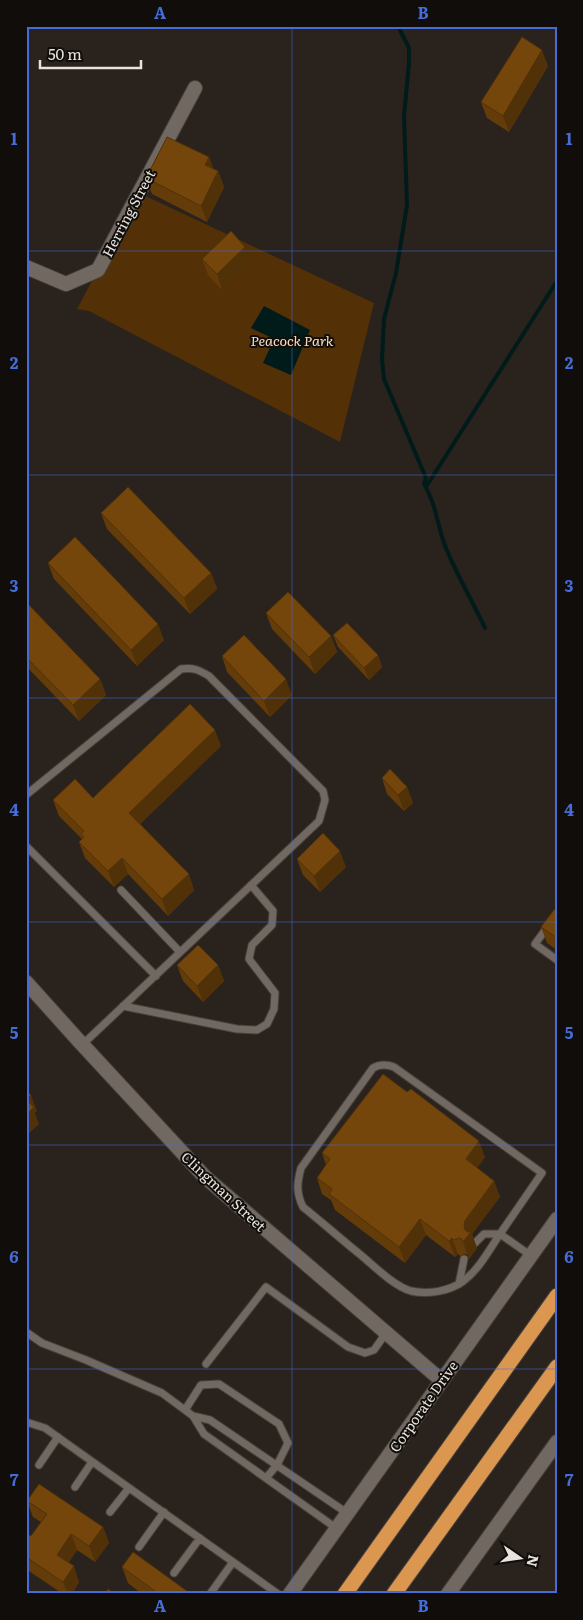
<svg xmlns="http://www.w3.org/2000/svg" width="583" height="1620" viewBox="0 0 583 1620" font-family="Literata,serif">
  <rect width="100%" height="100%" fill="#2a231d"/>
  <path fill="#533005" d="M 139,193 L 374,303 L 340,442 L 89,311 L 77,309 Z"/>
  <path fill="#001b1a" d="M 264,306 L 310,330 L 291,375 L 263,363 L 274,339 L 251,328 Z"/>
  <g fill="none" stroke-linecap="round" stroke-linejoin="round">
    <path stroke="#001b1a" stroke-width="4" d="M 398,26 L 409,48 L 409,63 L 404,116 L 407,205 L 396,273 L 384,319 L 382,359 L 384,379 L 426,478 L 424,484 C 435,502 437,522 444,543 C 455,572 472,600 485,628
      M 426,487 L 557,281"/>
    <g stroke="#46403b" stroke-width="9">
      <path id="service" d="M 26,795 L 181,669 C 193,667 199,670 209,676 L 323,791 L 325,800 L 319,821 L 82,1045
        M 26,846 L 156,976
        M 121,890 L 180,952
        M 557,914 L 535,944 L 557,960
        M 123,1006 L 237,1029 L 257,1030 L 267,1024 L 274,1009 L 275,993 L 249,959 L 252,945 L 272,925 L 273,911 L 251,885
        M 475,1243 L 484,1234 L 500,1234 L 542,1173 L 394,1067 C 386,1064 380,1064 373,1068 L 301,1168 C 297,1183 296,1193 303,1207 C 323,1223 342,1240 362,1256 C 375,1267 394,1286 411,1291 C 428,1295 449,1291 462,1282 C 479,1270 489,1250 500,1234 L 530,1255
        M 459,1284 L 464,1259
        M 26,1332 L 42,1343 L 86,1360 L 162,1393 L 193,1416 L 204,1434 L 336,1528
        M 206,1364 L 266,1287 L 348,1347 L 365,1353 L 374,1350 L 386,1333
        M 185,1410 L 201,1385 L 219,1384 L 279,1424 L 288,1443 L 277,1465 L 266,1478
        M 193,1416 L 210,1420 L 347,1513
        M 26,1422 L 45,1428 L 278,1594
        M 39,1465 L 58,1437
        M 75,1487 L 92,1462
        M 110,1512 L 129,1488
        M 139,1547 L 164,1512
        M 174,1573 L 200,1538
        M 210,1594 L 233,1562"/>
    </g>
    <g stroke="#46403b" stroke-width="16">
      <path id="minor" d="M 26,267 L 66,284 L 98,270 L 195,88
        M 448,1594 L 557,1442"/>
    </g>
    <g stroke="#46403b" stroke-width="16">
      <path id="tertiary" d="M 26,982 L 79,1041 L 205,1177 L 441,1380
        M 290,1594 L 557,1219"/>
    </g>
    <g stroke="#46403b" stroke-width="17">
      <path id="motorway" d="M 345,1594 L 557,1296
        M 394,1594 L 557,1367"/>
    </g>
    <use href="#service" stroke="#716961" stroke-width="7"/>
    <use href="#minor" stroke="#716961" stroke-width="14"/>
    <use href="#tertiary" stroke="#716961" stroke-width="14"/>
    <use href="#motorway" stroke="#db9750" stroke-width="15"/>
  </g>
  <path fill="#643c0a" d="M 548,66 L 509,132 L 487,118 L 481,102 Z
    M 209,157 L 213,169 L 218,171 L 224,187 L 207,222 L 152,194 L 146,178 Z
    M 202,259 L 251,263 L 222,290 L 208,275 Z
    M 101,513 L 211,573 L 217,589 L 190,614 L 107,529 Z
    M 48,563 L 164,640 L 137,666 L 54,579 Z
    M 26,602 L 100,679 L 106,695 L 79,721 L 26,666 Z
    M 266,613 L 331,636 L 337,652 L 315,674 L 272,629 Z
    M 333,635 L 378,655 L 382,667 L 369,680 L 338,647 Z
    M 222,656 L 292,695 L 270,717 L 227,672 Z
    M 221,746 L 140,824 L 194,890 L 168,916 L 128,874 L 114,887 L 85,858 L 79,842 L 82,839 L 59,816 L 53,800 L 93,798 Z
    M 382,778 L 407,787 L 413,803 L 404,811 L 387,794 Z
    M 297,859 L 346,867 L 320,892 L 303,875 Z
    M 557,906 L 557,950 L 547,943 L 541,927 Z
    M 177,965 L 218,965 L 224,981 L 203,1002 L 183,981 Z
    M 322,1153 L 485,1157 L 477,1168 L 494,1181 L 500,1197 L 472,1234 L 477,1248 L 469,1259 L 468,1255 L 465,1254 L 460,1256 L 458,1254 L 455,1257 L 426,1235 L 405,1263 L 335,1210 L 331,1200 L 322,1194 L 317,1178 L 326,1165 Z
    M 27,1501 L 103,1527 L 109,1543 L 95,1562 L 77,1550 L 68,1563 L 79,1582 L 72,1594 L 63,1594 L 26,1569 L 26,1533 L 31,1536 L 41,1522 L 33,1517 Z
    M 122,1567 L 191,1594 L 142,1594 L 128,1583 Z"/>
  <path fill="#513108" d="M 542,50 L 548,66 L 509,132 L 503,116 Z
    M 209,157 L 215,173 L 205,165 Z
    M 218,171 L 224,187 L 207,222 L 201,206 Z
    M 245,247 L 251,263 L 222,290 L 217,274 Z
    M 211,573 L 217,589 L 190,614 L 184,598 Z
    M 158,624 L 164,640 L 137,666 L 131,650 Z
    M 331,636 L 337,652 L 315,674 L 309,657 Z
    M 378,655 L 382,667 L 369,680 L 364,668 Z
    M 100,679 L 106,695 L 79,721 L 73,705 Z
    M 286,679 L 292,695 L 270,717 L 264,701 Z
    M 215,730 L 221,746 L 135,829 L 129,813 Z
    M 407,787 L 413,803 L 404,811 L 398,795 Z
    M 340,851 L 346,867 L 320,892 L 314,876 Z
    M 122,858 L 128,874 L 114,887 L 108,871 Z
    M 189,874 L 194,890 L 168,916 L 162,899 Z
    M 218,965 L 224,981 L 203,1002 L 197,986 Z
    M 31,1095 L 37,1111 L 35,1113 L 39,1124 L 26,1136 L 26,1100 Z
    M 479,1141 L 485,1157 L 471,1175 L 466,1159 Z
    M 494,1181 L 500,1197 L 472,1234 L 477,1248 L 469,1259 L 463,1242 L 464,1222 Z
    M 420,1219 L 426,1235 L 405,1263 L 399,1247 Z
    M 452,1238 L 458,1254 L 455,1257 L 449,1241 Z
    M 103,1527 L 109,1543 L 95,1562 L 89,1546 Z
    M 71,1534 L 77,1550 L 63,1571 L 57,1555 Z
    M 74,1566 L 79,1582 L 72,1594 L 68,1594 L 63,1582 Z"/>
  <path fill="#74460c" stroke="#513108" d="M 522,37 L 542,50 L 503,116 L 481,102 Z
    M 167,137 L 209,157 L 205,165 L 218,171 L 201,206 L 146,178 Z
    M 231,231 L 245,247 L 217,274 L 202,259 Z
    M 128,487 L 211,573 L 184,598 L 101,513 Z
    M 75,537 L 158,624 L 131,650 L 48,563 Z
    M 288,592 L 331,636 L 309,657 L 266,613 Z
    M 26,602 L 100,679 L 73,705 L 26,657 Z
    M 347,623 L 378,655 L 364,668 L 333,635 Z
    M 244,635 L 286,679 L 264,701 L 222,656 Z
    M 190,704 L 215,730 L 129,813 L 189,874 L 162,899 L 122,858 L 108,871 L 79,842 L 84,837 L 81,834 L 84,831 L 53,800 L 75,779 L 93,798 Z
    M 390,769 L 407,787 L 398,795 L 382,778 Z
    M 323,833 L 340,851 L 314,876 L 297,859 Z
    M 557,906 L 557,938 L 541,927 Z
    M 198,945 L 218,965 L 197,986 L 177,965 Z
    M 383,1074 L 407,1092 L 411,1089 L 479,1141 L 466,1159 L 494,1181 L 464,1222 L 465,1223 L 464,1226 L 465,1230 L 468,1232 L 471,1232 L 463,1242 L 462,1239 L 459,1238 L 454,1240 L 452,1238 L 449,1241 L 420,1219 L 399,1247 L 329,1194 L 332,1189 L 317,1178 L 330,1159 L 322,1153 Z
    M 26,1090 L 31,1095 L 26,1100 L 34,1107 L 26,1115 Z
    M 39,1484 L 103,1527 L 89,1546 L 71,1534 L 57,1555 L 74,1566 L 63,1582 L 26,1557 L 26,1533 L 31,1536 L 47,1514 L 27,1501 Z
    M 133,1552 L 191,1594 L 159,1594 L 122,1567 Z
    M 108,1589 L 115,1594 L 105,1594 Z"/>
  <path fill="none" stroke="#456cd9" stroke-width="1" stroke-opacity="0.55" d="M 292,26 L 292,1594M 26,251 L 557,251M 26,475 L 557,475M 26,698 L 557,698M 26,922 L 557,922M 26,1145 L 557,1145M 26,1369 L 557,1369"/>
  <g text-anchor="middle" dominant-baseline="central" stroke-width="4" stroke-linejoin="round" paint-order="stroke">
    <g font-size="14" fill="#e7e3de" stroke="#100d0a">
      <text transform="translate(128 213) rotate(-62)">Herring Street</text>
      <text transform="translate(224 1191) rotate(43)">Clingman Street</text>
      <text transform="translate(423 1406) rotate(-55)">Corporate Drive</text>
    </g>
    <g font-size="14" font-style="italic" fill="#faddc1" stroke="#100d0a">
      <text x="292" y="340">Peacock Park</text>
    </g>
  </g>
  <rect width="583" height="1620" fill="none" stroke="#100d0a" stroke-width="55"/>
  <g transform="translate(520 1558) rotate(103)" stroke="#100d0a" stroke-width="4" paint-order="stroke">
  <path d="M0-4L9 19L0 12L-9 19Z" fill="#e7e3de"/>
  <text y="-8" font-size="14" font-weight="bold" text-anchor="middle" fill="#e7e3de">N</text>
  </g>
  <path d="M40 60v8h101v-8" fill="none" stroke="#e7e3de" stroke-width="2.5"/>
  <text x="48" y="60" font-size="15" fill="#e7e3de" stroke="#100d0a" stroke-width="4" paint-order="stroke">50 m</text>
  <rect x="28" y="28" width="528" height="1564" fill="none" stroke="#456cd9" stroke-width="2"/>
  <g font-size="16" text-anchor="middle" font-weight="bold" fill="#456cd9">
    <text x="160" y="19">A</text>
    <text x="423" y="19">B</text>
    <text x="14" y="145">1</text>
    <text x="569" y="145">1</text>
    <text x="14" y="369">2</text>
    <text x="569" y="369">2</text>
    <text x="14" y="592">3</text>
    <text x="569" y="592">3</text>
    <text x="14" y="816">4</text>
    <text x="569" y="816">4</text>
    <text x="14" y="1039">5</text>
    <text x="569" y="1039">5</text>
    <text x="14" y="1263">6</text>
    <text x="569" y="1263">6</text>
    <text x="14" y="1486">7</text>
    <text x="569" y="1486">7</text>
    <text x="160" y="1612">A</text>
    <text x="423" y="1612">B</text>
  </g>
</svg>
